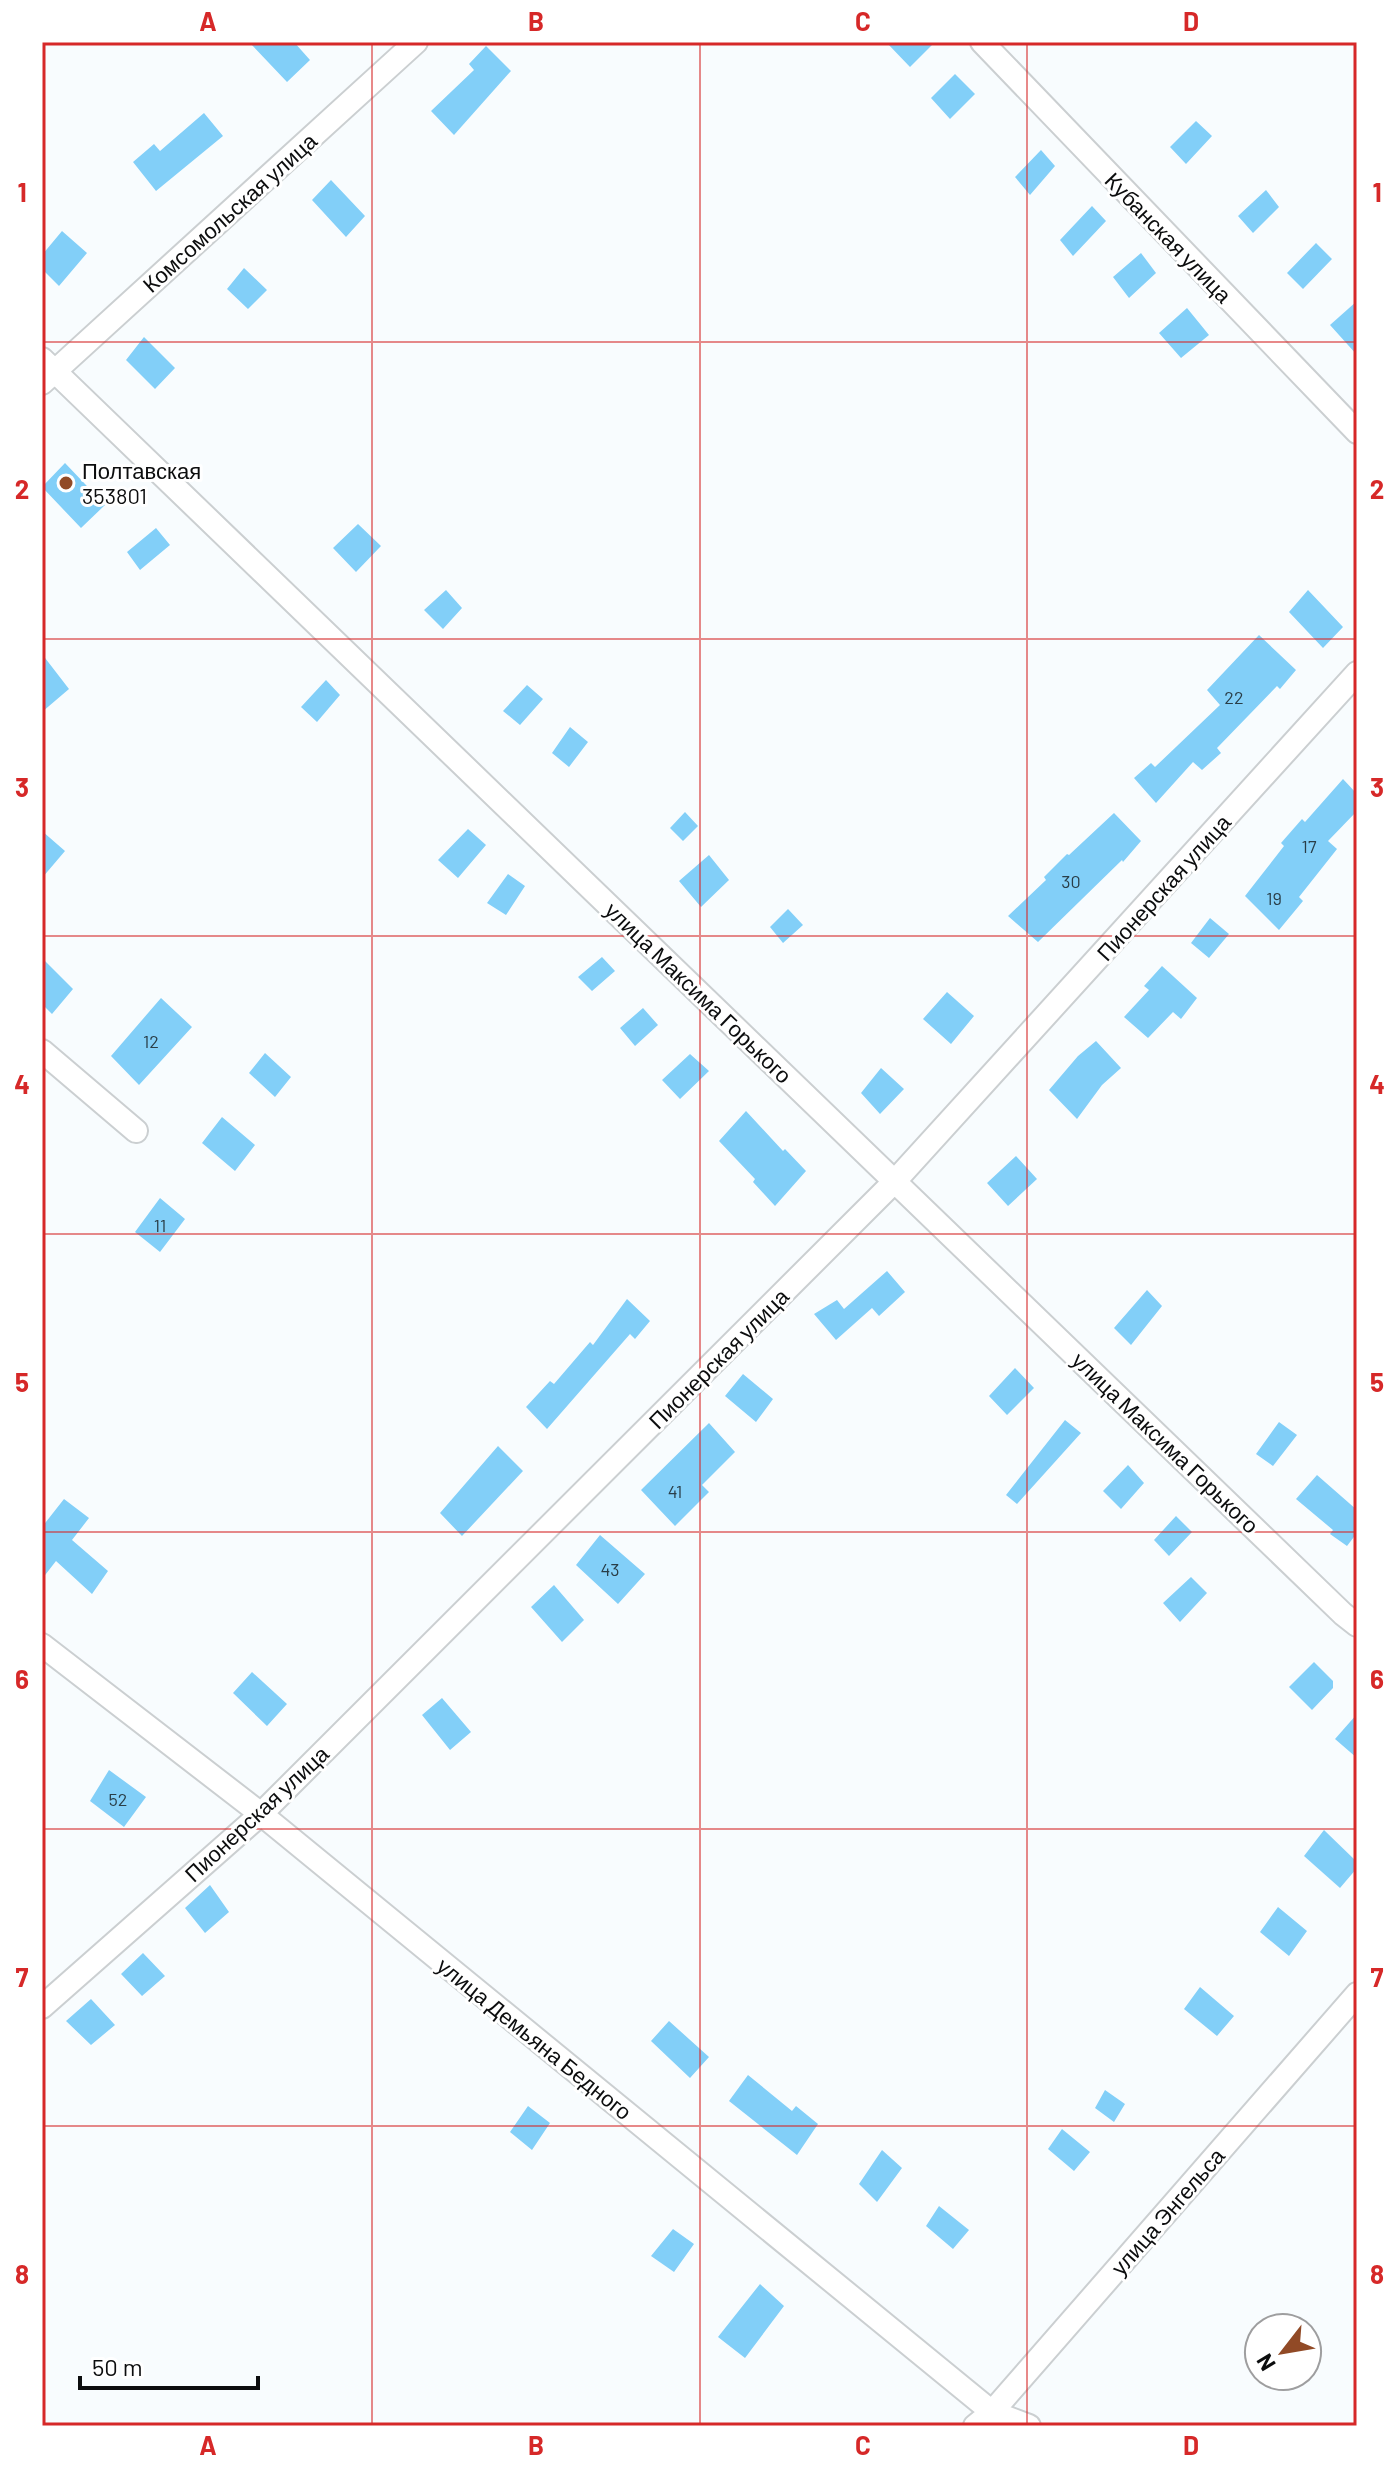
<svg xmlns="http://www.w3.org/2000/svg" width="1399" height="2468" viewBox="0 0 1399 2468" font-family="Barlow,sans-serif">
  <rect width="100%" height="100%" fill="#f8fcfe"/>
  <path fill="#82cff8" d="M 249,42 L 294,42 L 310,60 L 287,82 Z
    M 886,42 L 935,42 L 910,67 Z
    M 486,46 L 511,71 L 454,135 L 431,111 L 474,70 L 469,64 Z
    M 955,74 L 975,94 L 950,119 L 931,98 Z
    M 204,113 L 223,136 L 156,191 L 133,162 L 154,144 L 160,151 Z
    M 1196,121 L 1212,136 L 1186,164 L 1170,147 Z
    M 1041,150 L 1055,166 L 1030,195 L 1015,177 Z
    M 331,180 L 365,216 L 346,237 L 312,200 Z
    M 1266,190 L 1279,207 L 1253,233 L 1238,216 Z
    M 1092,206 L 1106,221 L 1073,256 L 1060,240 Z
    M 62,231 L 87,253 L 59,286 L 42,269 L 42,255 Z
    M 1316,243 L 1332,259 L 1303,289 L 1287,273 Z
    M 1141,253 L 1156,273 L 1129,298 L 1113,277 Z
    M 244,268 L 267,290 L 248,309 L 227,289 Z
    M 1357,301 L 1357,355 L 1330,325 Z
    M 1187,308 L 1209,335 L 1181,358 L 1159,333 Z
    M 144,337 L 175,368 L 155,389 L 126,360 Z
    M 65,463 L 105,505 L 81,528 L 42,487 Z
    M 358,524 L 381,546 L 356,572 L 333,548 Z
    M 156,528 L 170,545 L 140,570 L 127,552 Z
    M 446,590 L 462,608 L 443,629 L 424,610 Z
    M 1308,590 L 1343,627 L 1323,648 L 1289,612 Z
    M 1259,635 L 1296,670 L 1280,689 L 1277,686 L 1217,748 L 1221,753 L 1202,770 L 1193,762 L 1156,803 L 1134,778 L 1151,763 L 1155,767 L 1220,705 L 1207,690 Z
    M 42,654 L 69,689 L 42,712 Z
    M 326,680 L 340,695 L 317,722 L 301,707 Z
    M 527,685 L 543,699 L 520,725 L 503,711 Z
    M 570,727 L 588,742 L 569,767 L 552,753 Z
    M 1343,779 L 1357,794 L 1357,811 L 1328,841 L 1337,849 L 1299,897 L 1303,901 L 1279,930 L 1245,896 L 1284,846 L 1281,843 L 1302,819 L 1305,822 Z
    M 685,812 L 698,826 L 683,841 L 670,828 Z
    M 1114,813 L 1141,841 L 1123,862 L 1122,860 L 1038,942 L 1008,916 L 1046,880 L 1044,877 L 1067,854 L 1069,855 Z
    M 468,829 L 486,845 L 458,878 L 438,860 Z
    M 42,831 L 65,851 L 42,878 Z
    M 709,855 L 729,880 L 701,907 L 679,881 Z
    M 508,874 L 525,886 L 506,915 L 487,903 Z
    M 788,909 L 803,925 L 783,943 L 770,927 Z
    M 1210,918 L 1229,934 L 1209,958 L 1191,943 Z
    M 602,957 L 615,971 L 592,991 L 578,977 Z
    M 42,958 L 73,989 L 52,1014 L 42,1004 Z
    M 1162,966 L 1197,998 L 1181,1019 L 1173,1012 L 1148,1038 L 1124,1017 L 1149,990 L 1144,986 Z
    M 947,992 L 974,1016 L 951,1044 L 923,1019 Z
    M 161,998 L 192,1027 L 139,1085 L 111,1056 Z
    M 643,1008 L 658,1025 L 635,1046 L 620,1028 Z
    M 1096,1041 L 1121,1068 L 1102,1085 L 1077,1119 L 1049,1090 L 1078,1056 Z
    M 265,1053 L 291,1077 L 275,1097 L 249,1073 Z
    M 690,1054 L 709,1071 L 680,1099 L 662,1080 Z
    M 881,1068 L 904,1089 L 880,1114 L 861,1093 Z
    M 746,1111 L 783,1151 L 785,1149 L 806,1171 L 775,1206 L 753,1182 L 755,1179 L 719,1141 Z
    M 222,1117 L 255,1145 L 235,1171 L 202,1143 Z
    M 1016,1156 L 1037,1179 L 1008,1206 L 987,1183 Z
    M 160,1198 L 185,1219 L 160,1252 L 135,1232 Z
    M 887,1271 L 905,1292 L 879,1316 L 872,1308 L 836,1340 L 814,1314 L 837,1300 L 844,1309 Z
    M 1147,1290 L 1162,1306 L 1131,1345 L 1114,1328 Z
    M 627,1299 L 650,1321 L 635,1339 L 630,1334 L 547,1429 L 526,1407 L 550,1381 L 554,1384 L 590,1342 L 593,1345 Z
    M 1015,1368 L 1034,1388 L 1007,1415 L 989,1396 Z
    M 743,1374 L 773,1399 L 756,1422 L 725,1396 Z
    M 1065,1420 L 1081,1433 L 1017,1504 L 1006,1495 Z
    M 1279,1422 L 1297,1435 L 1273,1466 L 1256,1454 Z
    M 709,1423 L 735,1452 L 702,1485 L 709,1492 L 675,1526 L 641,1490 Z
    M 498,1446 L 523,1471 L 462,1536 L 440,1513 Z
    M 1128,1465 L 1144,1483 L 1121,1509 L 1103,1491 Z
    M 1317,1475 L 1357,1510 L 1357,1533 L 1347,1546 L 1330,1534 L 1333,1530 L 1296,1499 Z
    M 64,1499 L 89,1518 L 72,1540 L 108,1571 L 92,1594 L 56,1561 L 42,1579 L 42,1527 Z
    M 1176,1516 L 1192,1532 L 1169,1556 L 1154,1540 Z
    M 600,1535 L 645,1574 L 618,1604 L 576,1565 Z
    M 1191,1577 L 1207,1593 L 1180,1622 L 1163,1603 Z
    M 554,1585 L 584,1620 L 562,1642 L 531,1607 Z
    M 1314,1662 L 1333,1681 L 1333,1688 L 1312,1710 L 1289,1687 Z
    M 252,1672 L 287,1704 L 267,1726 L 233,1693 Z
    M 442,1698 L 471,1732 L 450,1750 L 422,1715 Z
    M 1357,1714 L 1357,1758 L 1335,1739 Z
    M 109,1770 L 146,1797 L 124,1827 L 90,1801 Z
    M 1324,1830 L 1357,1862 L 1357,1868 L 1340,1888 L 1304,1856 Z
    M 210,1885 L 229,1912 L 205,1933 L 185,1908 Z
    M 1278,1907 L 1307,1931 L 1289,1956 L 1260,1932 Z
    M 143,1953 L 165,1976 L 142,1996 L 121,1974 Z
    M 1200,1987 L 1234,2016 L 1217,2036 L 1184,2009 Z
    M 91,1999 L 115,2025 L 91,2045 L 66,2021 Z
    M 669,2021 L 709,2057 L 690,2078 L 651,2041 Z
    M 748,2075 L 792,2111 L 796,2106 L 818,2124 L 797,2155 L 729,2101 Z
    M 1105,2090 L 1125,2104 L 1114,2122 L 1095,2108 Z
    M 528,2106 L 550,2123 L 532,2150 L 510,2132 Z
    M 1062,2129 L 1090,2152 L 1074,2171 L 1048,2149 Z
    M 882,2150 L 902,2168 L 877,2202 L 859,2184 Z
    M 939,2206 L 969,2230 L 953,2249 L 926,2226 Z
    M 673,2229 L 694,2244 L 674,2272 L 651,2256 Z
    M 760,2284 L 784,2306 L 745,2358 L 718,2337 Z"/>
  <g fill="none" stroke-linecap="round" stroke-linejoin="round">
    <g stroke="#cbcfd1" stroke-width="26">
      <path id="street" d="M 982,42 L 1357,432
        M 42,359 L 1343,1614 L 1357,1625
        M 42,383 L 416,42
        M 42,1051 L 136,1131
        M 42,1645 L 261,1814 L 992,2412 L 1029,2426
        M 42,2007 L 261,1814 L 895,1181 L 1357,673
        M 975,2426 L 992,2412 L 1357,1994"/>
    </g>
    <use href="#street" stroke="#fff" stroke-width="22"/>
  </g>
  <path fill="none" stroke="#d62828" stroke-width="2" stroke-opacity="0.55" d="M 372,42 L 372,2426M 700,42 L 700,2426M 1027,42 L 1027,2426M 42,342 L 1357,342M 42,639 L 1357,639M 42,936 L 1357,936M 42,1234 L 1357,1234M 42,1532 L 1357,1532M 42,1829 L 1357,1829M 42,2126 L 1357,2126"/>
  <circle fill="#914a26" stroke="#fff" stroke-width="3" cx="66" cy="483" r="8"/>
  <g text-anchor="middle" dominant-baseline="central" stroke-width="6" stroke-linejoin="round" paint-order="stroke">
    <g font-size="18" fill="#2a3e48">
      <text x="1234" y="697">22</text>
      <text x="1309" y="846">17</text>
      <text x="1071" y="881">30</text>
      <text x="1274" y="898">19</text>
      <text x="151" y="1041">12</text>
      <text x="160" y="1225">11</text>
      <text x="675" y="1491">41</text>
      <text x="610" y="1569">43</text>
      <text x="118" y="1799">52</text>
    </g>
    <g font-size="22" fill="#0c0d0e" stroke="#fff">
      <text transform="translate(229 212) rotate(-42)">Комсомольская улица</text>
      <text transform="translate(1169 237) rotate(46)">Кубанская улица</text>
      <text transform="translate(1163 887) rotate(-48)">Пионерская улица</text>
      <text transform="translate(699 992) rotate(44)">улица Максима Горького</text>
      <text transform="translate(718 1358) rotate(-45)">Пионерская улица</text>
      <text transform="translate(1166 1442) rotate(44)">улица Максима Горького</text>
      <text transform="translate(256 1813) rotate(-43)">Пионерская улица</text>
      <text transform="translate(535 2038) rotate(39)">улица Демьяна Бедного</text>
      <text transform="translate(1167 2211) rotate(-49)">улица Энгельса</text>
    </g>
    <g font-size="22" fill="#0c0d0e" stroke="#fff" text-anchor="start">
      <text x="82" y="470">Полтавская<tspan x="82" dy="25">353801</tspan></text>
    </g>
  </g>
  <rect width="1399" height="2468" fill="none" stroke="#ffffff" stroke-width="88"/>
  <g transform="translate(1283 2352) rotate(239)"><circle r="38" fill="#ffffff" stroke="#9e9e9f" stroke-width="2"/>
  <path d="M0-6L14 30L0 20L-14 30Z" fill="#914a26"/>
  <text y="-12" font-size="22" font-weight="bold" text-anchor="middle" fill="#0c0d0e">N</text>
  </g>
  <path d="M80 2376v12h178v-12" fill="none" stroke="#0c0d0e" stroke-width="4"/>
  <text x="92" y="2376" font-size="24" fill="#0c0d0e" stroke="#ffffff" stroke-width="6" paint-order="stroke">50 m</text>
  <rect x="44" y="44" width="1311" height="2380" fill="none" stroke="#d62828" stroke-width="3"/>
  <g font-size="26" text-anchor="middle" font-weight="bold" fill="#d62828">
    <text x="208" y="31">A</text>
    <text x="536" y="31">B</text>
    <text x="863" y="31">C</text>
    <text x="1191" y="31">D</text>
    <text x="22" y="202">1</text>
    <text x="1377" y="202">1</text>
    <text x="22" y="499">2</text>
    <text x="1377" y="499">2</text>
    <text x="22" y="797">3</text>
    <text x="1377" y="797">3</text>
    <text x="22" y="1094">4</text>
    <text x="1377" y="1094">4</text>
    <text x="22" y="1392">5</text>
    <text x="1377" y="1392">5</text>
    <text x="22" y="1689">6</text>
    <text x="1377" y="1689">6</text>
    <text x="22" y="1987">7</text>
    <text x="1377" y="1987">7</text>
    <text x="22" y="2284">8</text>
    <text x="1377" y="2284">8</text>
    <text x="208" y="2455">A</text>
    <text x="536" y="2455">B</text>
    <text x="863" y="2455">C</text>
    <text x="1191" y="2455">D</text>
  </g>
</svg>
